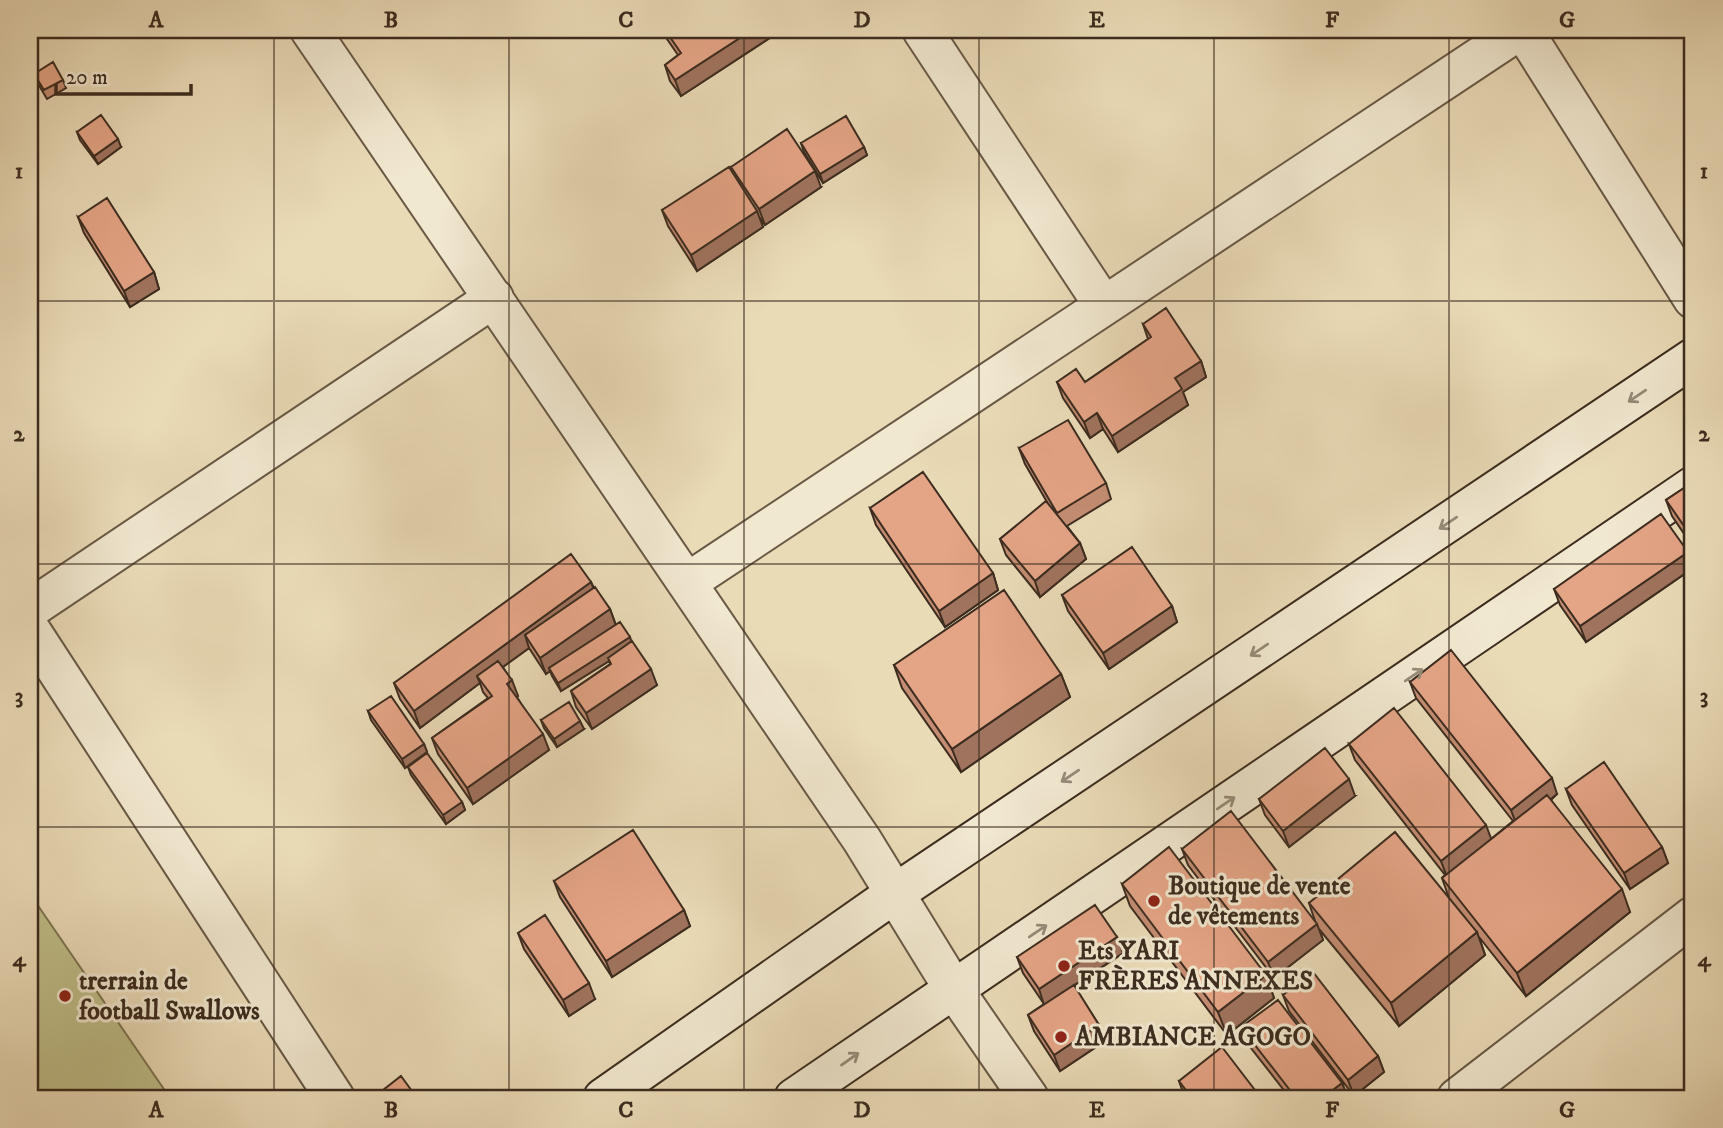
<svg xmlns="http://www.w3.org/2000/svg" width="1723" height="1128" viewBox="0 0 1723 1128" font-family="'IM FELL DW Pica',serif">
  <rect width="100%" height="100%" fill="#eadbb7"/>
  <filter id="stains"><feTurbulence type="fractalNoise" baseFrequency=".00286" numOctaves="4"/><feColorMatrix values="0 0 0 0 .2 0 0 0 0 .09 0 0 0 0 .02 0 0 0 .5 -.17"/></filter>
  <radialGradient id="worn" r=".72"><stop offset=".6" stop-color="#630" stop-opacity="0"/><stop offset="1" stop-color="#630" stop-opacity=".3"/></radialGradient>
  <path fill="#bfbe89" stroke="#7e7554" stroke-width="2" d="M 30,894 L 170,1098 L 30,1098 Z"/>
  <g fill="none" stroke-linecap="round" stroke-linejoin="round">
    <g stroke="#685845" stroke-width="42">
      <path id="street" d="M 310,30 L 862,840 L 953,988 L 1029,1098
        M 922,30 L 1104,306
        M 1523,30 L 1693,299
        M 688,582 L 1520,30
        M 30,609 L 494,298
        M 30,629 L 335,1098
        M 1457,1098 L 1693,916"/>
    </g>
    <g stroke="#3c2c1f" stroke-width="42">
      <path id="secondary" d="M 603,1098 L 894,894 L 1693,358
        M 794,1098 L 1693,486"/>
    </g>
    <use href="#street" stroke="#f1e8d0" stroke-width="38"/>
    <use href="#secondary" stroke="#f1e8d0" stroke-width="38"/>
  </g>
  <path fill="#c48d73" stroke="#3c2c1f" stroke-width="2" d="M 664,30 L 782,30 L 681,96 L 670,81 L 665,65 L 678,55 L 667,39 Z
    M 34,74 L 63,80 L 66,88 L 47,99 L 37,82 Z
    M 77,132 L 121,147 L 98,164 L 80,140 Z
    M 801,143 L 864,147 L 867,155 L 823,183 L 804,152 Z
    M 731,167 L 821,187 L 765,225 L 759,217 L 763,227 L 697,271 L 668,226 L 662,210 L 733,174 Z
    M 78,217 L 154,272 L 159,289 L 130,307 L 84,233 Z
    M 1143,324 L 1201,361 L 1206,377 L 1183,392 L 1188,405 L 1118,452 L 1103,429 L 1090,438 L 1063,398 L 1057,382 L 1085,382 L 1148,339 Z
    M 1019,448 L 1106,483 L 1111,499 L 1067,526 L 1080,543 L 1086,559 L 1040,597 L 1006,555 L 1000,539 L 1047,502 L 1025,464 Z
    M 1693,482 L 1693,547 L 1672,516 L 1666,500 Z
    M 870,508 L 993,573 L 998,590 L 945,627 L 876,525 Z
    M 1688,552 L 1693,568 L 1586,642 L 1560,605 L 1554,589 Z
    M 591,582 L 594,588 L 610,609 L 616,625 L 632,642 L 657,685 L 592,729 L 576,707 L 571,691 L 610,664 L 609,661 L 561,691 L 552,676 L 550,671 L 546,674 L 529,648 L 503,667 L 518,696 L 517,697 L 549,750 L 473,804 L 438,754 L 432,738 L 488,698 L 483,692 L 480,683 L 420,728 L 400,699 L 394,683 Z
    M 1062,595 L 1172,606 L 1177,622 L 1109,669 L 1068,611 Z
    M 894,665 L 1061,674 L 1070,697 L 961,772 L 902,688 Z
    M 1410,682 L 1557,794 L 1551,800 L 1630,912 L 1526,996 L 1479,937 L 1485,955 L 1399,1026 L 1319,929 L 1323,940 L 1274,978 L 1188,865 L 1182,849 L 1315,921 L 1309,903 L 1449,898 L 1442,878 L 1445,875 L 1355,760 L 1349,744 L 1491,839 L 1513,821 L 1416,698 Z
    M 368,711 L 424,744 L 427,752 L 405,768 L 371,720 Z
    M 541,720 L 584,729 L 557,747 L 544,728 Z
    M 408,767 L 462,802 L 465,810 L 446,824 L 411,775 Z
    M 1566,789 L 1662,847 L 1668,863 L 1630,889 L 1572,805 Z
    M 1355,796 L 1289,847 L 1265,815 L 1259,799 Z
    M 554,881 L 684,910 L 690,926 L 612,977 L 560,897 Z
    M 1122,884 L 1266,975 L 1274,998 L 1227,1035 L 1130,906 Z
    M 518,933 L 595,999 L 569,1016 L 524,949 Z
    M 1117,937 L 1123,953 L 1074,986 L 1099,1025 L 1105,1041 L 1060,1071 L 1034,1031 L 1028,1015 L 1044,1004 L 1023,973 L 1017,957 Z
    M 1283,995 L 1378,1056 L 1384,1072 L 1354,1096 L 1289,1011 Z
    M 1241,1027 L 1342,1083 L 1348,1098 L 1290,1098 L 1247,1043 Z
    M 1179,1081 L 1261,1098 L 1185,1098 Z"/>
  <path fill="#a0735e" stroke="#3c2c1f" stroke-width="2" d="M 752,30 L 782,30 L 681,96 L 675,80 Z
    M 118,139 L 121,147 L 98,164 L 94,156 Z
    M 864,147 L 867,155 L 823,183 L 820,174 Z
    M 815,171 L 821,187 L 765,225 L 759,209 Z
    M 757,211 L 763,227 L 697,271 L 691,255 Z
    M 154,272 L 159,289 L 130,307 L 124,291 Z
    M 1201,361 L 1206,377 L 1183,392 L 1188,405 L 1118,452 L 1112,436 L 1175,378 Z
    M 1097,413 L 1103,429 L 1090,438 L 1084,422 Z
    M 1080,543 L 1086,559 L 1040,597 L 1035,581 Z
    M 1688,552 L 1693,568 L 1586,642 L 1580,626 Z
    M 993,573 L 998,590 L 945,627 L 939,611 Z
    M 591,582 L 597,598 L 525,635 L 529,648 L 482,682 L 477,676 L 480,683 L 420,728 L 414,711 Z
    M 1172,606 L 1177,622 L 1109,669 L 1103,653 Z
    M 610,609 L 616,626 L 549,668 L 550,671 L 546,674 L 540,658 Z
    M 630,637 L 633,646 L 561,691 L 558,683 Z
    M 651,669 L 657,685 L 592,729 L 586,713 Z
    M 1061,674 L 1070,697 L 961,772 L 952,749 Z
    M 512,680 L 518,696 L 513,700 L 507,684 Z
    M 580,721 L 584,729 L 557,747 L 554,739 Z
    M 543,734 L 549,750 L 473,804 L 467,788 Z
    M 424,744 L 427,752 L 405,768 L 402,759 Z
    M 1552,778 L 1557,794 L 1517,826 L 1511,810 Z
    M 1349,779 L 1355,796 L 1289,847 L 1283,831 Z
    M 462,802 L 465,810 L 446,824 L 443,815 Z
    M 1486,825 L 1492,841 L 1447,877 L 1441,861 Z
    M 1662,847 L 1668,863 L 1630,889 L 1624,873 Z
    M 1622,889 L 1630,912 L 1526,996 L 1517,973 Z
    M 684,910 L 690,926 L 612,977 L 606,961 Z
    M 1317,924 L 1323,940 L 1274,978 L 1268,962 Z
    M 1477,932 L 1485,955 L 1399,1026 L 1391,1003 Z
    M 1117,937 L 1123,953 L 1044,1005 L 1039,989 Z
    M 1266,975 L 1274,998 L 1227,1035 L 1218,1012 Z
    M 589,983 L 595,999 L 569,1016 L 563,1000 Z
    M 1099,1025 L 1105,1041 L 1060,1071 L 1054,1055 Z
    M 1378,1056 L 1384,1072 L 1354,1096 L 1348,1080 Z
    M 1342,1083 L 1348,1098 L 1322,1098 Z"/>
  <path fill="#e4a486" stroke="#3c2c1f" stroke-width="2" d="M 665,30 L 752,30 L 675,80 L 665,65 L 681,53 Z
    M 53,62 L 63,80 L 44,90 L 34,74 Z
    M 101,115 L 118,139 L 94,156 L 77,132 Z
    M 846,116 L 864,147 L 820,174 L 801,143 Z
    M 787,129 L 815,171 L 759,209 L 731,167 Z
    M 729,167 L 757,211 L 691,255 L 662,210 Z
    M 107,198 L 154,272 L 124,291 L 78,217 Z
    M 1166,308 L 1201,361 L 1175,378 L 1182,389 L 1112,436 L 1097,413 L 1084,422 L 1057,382 L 1076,369 L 1085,382 L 1151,337 L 1143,324 Z
    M 1068,420 L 1106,483 L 1057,513 L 1019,448 Z
    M 923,472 L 993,573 L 939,611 L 870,508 Z
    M 1693,482 L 1693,539 L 1666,500 Z
    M 1046,501 L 1080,543 L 1035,581 L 1000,539 Z
    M 1661,514 L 1688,552 L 1580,626 L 1554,589 Z
    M 1132,547 L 1172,606 L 1103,653 L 1062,595 Z
    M 571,554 L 591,582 L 414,711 L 394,683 Z
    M 595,587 L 610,609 L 540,658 L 525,635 Z
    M 1004,590 L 1061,674 L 952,749 L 894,665 Z
    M 620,622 L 630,637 L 558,683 L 549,668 Z
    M 632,641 L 651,669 L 586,713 L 571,691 L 611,664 L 608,658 Z
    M 1451,650 L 1552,778 L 1511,810 L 1410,682 Z
    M 498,661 L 512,680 L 507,684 L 543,734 L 467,788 L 432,738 L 492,696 L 477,676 Z
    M 391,696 L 424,744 L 402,759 L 368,711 Z
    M 569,702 L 580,721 L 554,739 L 541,720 Z
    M 1394,708 L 1486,825 L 1441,861 L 1349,744 Z
    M 1325,748 L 1349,779 L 1283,831 L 1259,799 Z
    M 427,753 L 462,802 L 443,815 L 408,767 Z
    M 1604,762 L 1662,847 L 1624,873 L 1566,789 Z
    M 1547,795 L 1622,889 L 1517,973 L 1442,878 Z
    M 1231,811 L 1317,924 L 1268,962 L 1182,849 Z
    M 633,830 L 684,910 L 606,961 L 554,881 Z
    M 1395,832 L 1477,932 L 1391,1003 L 1309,903 Z
    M 1169,847 L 1266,975 L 1218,1012 L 1122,884 Z
    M 1095,905 L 1117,937 L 1039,989 L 1017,957 Z
    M 545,915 L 589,983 L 563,1000 L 518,933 Z
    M 1313,972 L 1378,1056 L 1348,1080 L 1283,995 Z
    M 1074,985 L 1099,1025 L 1054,1055 L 1028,1015 Z
    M 1278,1000 L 1342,1083 L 1322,1098 L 1296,1098 L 1241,1027 Z
    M 1222,1047 L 1261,1098 L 1192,1098 L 1179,1081 Z
    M 401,1076 L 417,1098 L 381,1098 L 378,1094 Z"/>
  <defs><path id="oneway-shaft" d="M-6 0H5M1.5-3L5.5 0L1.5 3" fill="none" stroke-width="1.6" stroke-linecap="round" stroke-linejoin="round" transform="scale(1.75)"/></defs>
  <g stroke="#968a78">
    <use href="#oneway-shaft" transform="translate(1637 396) rotate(146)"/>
    <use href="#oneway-shaft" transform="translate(1448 523) rotate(146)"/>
    <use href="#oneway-shaft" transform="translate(1259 650) rotate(146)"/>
    <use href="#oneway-shaft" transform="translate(1414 675) rotate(-34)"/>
    <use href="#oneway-shaft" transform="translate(1070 776) rotate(146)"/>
    <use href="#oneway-shaft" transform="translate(1226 803) rotate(-34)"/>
    <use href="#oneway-shaft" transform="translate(1038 931) rotate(-34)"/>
    <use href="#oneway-shaft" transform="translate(850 1059) rotate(-35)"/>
  </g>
  <path fill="none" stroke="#3c2c1f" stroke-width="2" stroke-opacity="0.55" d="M 274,30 L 274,1098M 509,30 L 509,1098M 744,30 L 744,1098M 979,30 L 979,1098M 1214,30 L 1214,1098M 1449,30 L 1449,1098M 30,301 L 1693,301M 30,564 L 1693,564M 30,827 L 1693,827"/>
  <g fill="#8f2418" stroke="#f1e8d0" stroke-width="2.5">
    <circle cx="1154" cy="901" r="7"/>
    <circle cx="1064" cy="966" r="7"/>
    <circle cx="65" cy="996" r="7"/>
    <circle cx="1061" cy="1037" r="7"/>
  </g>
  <g text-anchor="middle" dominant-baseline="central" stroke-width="6" stroke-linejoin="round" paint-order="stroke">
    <g font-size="26" font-weight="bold" fill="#3c2c1f" stroke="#f1e8d0" text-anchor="start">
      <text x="1168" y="886">Boutique de vente<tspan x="1168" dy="30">de vêtements</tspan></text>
      <text x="1078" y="951">Ets YARI<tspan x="1078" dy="30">FRÈRES ANNEXES</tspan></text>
      <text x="79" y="981">trerrain de<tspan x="79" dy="30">football Swallows</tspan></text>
      <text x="1075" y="1037">AMBIANCE AGOGO</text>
    </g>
  </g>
  <rect width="1723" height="1128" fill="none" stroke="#eadbb7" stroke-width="77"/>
  <path d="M56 84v10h135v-10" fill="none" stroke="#3c2c1f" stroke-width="3.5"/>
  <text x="66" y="84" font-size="21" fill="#3c2c1f" stroke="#f1e8d0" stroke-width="5" paint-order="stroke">20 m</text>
  <rect x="38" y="38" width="1646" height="1052" fill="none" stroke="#3c2c1f" stroke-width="2.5"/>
  <g font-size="23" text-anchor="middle" font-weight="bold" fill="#3c2c1f">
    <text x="156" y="27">A</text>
    <text x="391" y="27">B</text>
    <text x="626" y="27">C</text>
    <text x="862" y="27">D</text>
    <text x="1097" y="27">E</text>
    <text x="1332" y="27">F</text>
    <text x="1567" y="27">G</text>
    <text x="19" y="178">1</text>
    <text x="1704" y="178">1</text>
    <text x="19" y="441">2</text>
    <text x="1704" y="441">2</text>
    <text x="19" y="703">3</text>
    <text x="1704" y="703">3</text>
    <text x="19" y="966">4</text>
    <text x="1704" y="966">4</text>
    <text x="156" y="1117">A</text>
    <text x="391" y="1117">B</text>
    <text x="626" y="1117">C</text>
    <text x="862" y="1117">D</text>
    <text x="1097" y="1117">E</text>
    <text x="1332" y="1117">F</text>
    <text x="1567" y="1117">G</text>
  </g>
  <rect width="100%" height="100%" filter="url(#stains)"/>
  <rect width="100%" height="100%" fill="url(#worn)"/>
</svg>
